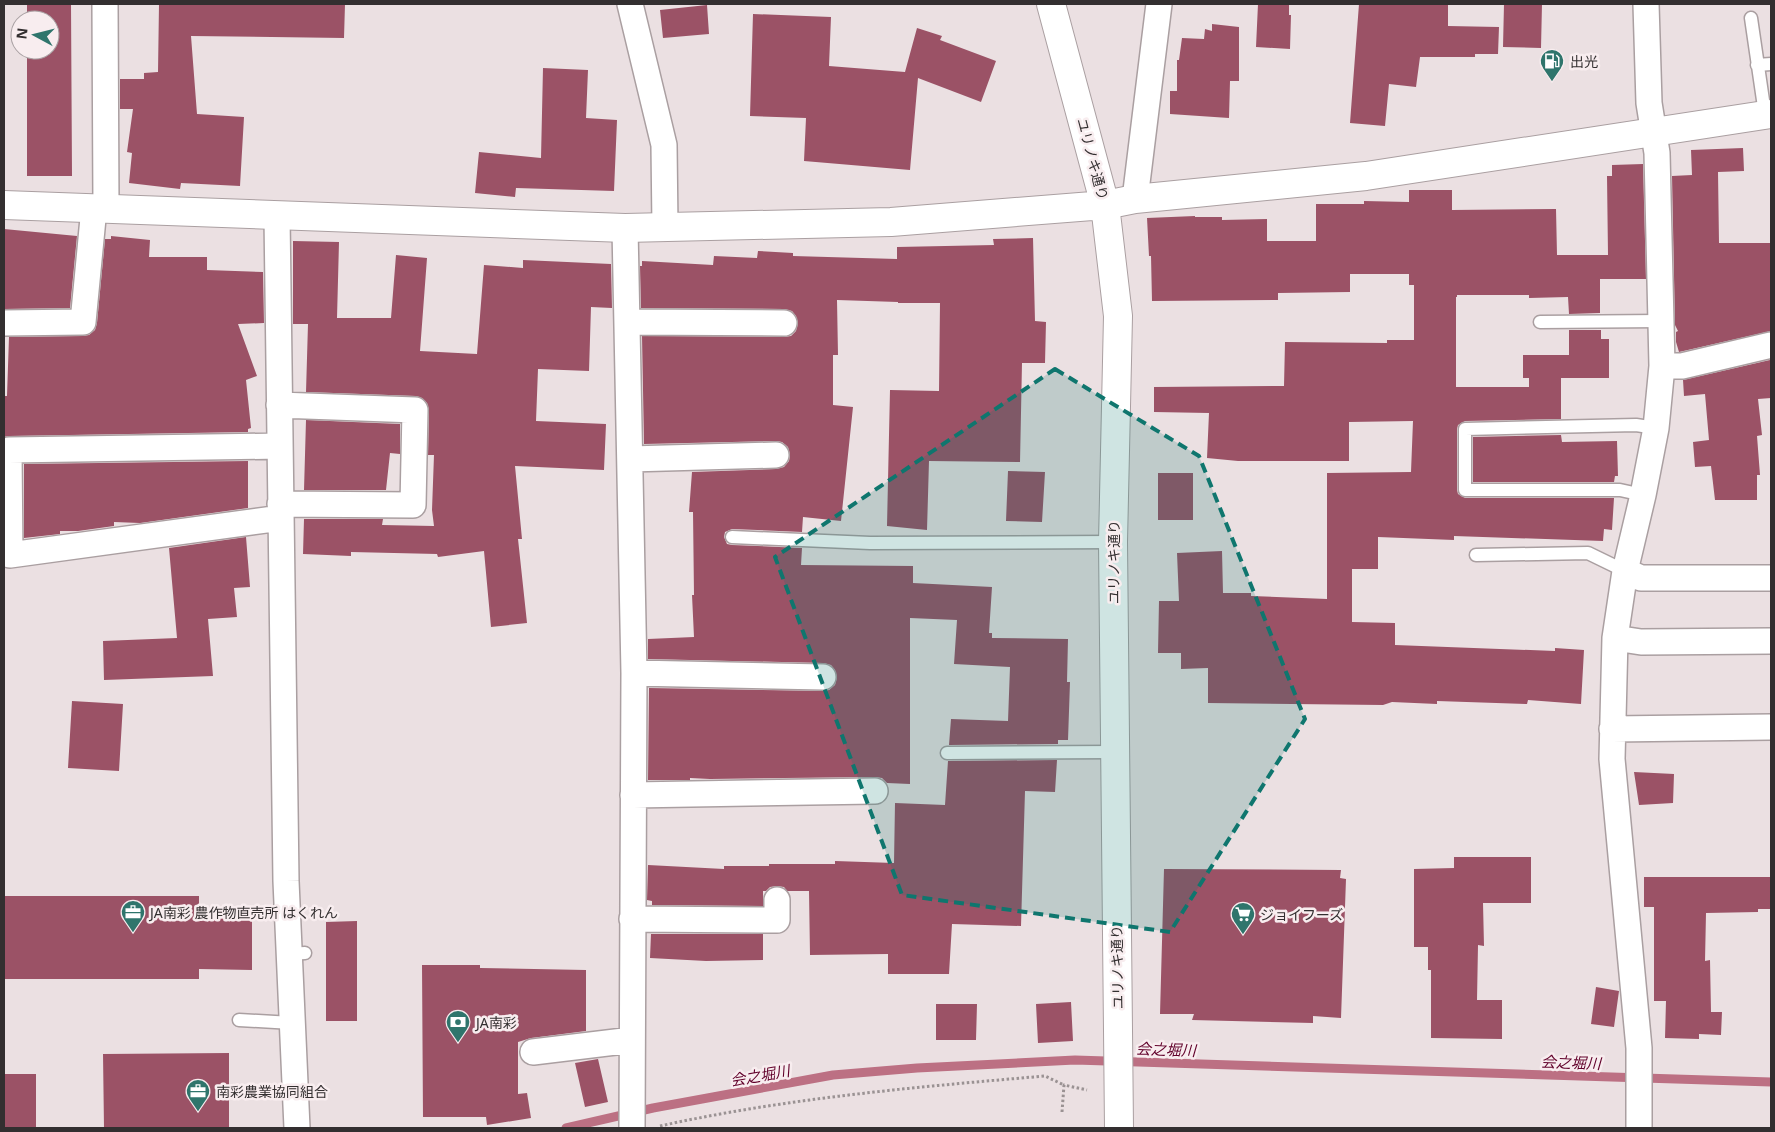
<svg xmlns="http://www.w3.org/2000/svg" width="1775" height="1132" viewBox="0 0 1775 1132" font-family="'Noto Sans','Noto Sans JP',sans-serif">
  <rect width="100%" height="100%" fill="#ebe0e2"/>
  <g fill="none" stroke-linecap="round" stroke-linejoin="round">
    <path stroke="#bc7083" stroke-width="9" d="M 566,1128 L 653,1108 L 833,1075 L 917,1068 L 1075,1060 L 1771,1082"/>
  </g>
  <path fill="#9b5266" d="M 27,4 L 71,4 L 72,176 L 27,176 L 27,50 L 50,50 L 50,20 L 27,20 Z
    M 159,4 L 345,4 L 344,38 L 191,36 L 197,114 L 244,117 L 240,186 L 181,183 L 180,189 L 129,183 L 132,153 L 127,152 L 133,109 L 120,109 L 120,79 L 144,79 L 144,73 L 158,72 Z
    M 1258,4 L 1289,4 L 1289,15 L 1291,15 L 1290,49 L 1256,47 Z
    M 1359,4 L 1448,4 L 1448,26 L 1499,27 L 1498,54 L 1475,54 L 1475,57 L 1420,57 L 1416,87 L 1389,84 L 1385,126 L 1350,123 Z
    M 1504,4 L 1542,4 L 1541,48 L 1503,47 Z
    M 707,5 L 709,34 L 663,38 L 660,10 Z
    M 753,14 L 831,17 L 829,66 L 905,72 L 917,28 L 942,36 L 940,40 L 996,61 L 981,102 L 918,78 L 910,170 L 804,161 L 806,118 L 750,116 Z
    M 1212,24 L 1239,27 L 1239,81 L 1230,81 L 1229,118 L 1170,114 L 1170,91 L 1177,91 L 1177,60 L 1179,60 L 1182,38 L 1204,39 L 1205,29 L 1212,31 Z
    M 543,68 L 588,70 L 586,118 L 617,120 L 614,191 L 516,188 L 515,197 L 475,193 L 479,152 L 541,158 Z
    M 1743,148 L 1744,171 L 1718,172 L 1719,243 L 1771,243 L 1771,331 L 1679,352 L 1676,342 L 1676,332 L 1678,331 L 1675,325 L 1672,176 L 1692,175 L 1691,150 Z
    M 1643,164 L 1646,279 L 1600,279 L 1600,313 L 1569,314 L 1568,297 L 1529,298 L 1529,295 L 1457,295 L 1457,297 L 1456,297 L 1456,387 L 1529,387 L 1529,378 L 1523,378 L 1523,355 L 1569,355 L 1569,330 L 1601,330 L 1601,339 L 1609,339 L 1609,378 L 1561,378 L 1561,419 L 1465,421 L 1458,425 L 1457,429 L 1457,490 L 1458,494 L 1465,498 L 1614,498 L 1612,530 L 1604,529 L 1603,541 L 1454,536 L 1454,540 L 1378,537 L 1378,569 L 1352,569 L 1352,622 L 1395,623 L 1395,645 L 1555,651 L 1555,648 L 1584,650 L 1581,704 L 1528,700 L 1527,704 L 1437,701 L 1437,704 L 1392,702 L 1383,705 L 1208,703 L 1208,668 L 1181,669 L 1181,653 L 1158,653 L 1159,601 L 1179,601 L 1177,553 L 1222,551 L 1223,593 L 1251,593 L 1251,596 L 1327,599 L 1327,473 L 1411,472 L 1413,421 L 1349,422 L 1349,461 L 1238,461 L 1207,458 L 1209,413 L 1154,412 L 1154,387 L 1284,386 L 1285,342 L 1387,343 L 1387,340 L 1414,340 L 1414,285 L 1409,285 L 1409,274 L 1350,274 L 1350,292 L 1278,293 L 1278,300 L 1152,301 L 1151,256 L 1149,256 L 1147,218 L 1195,216 L 1195,217 L 1222,217 L 1222,220 L 1267,219 L 1267,241 L 1316,241 L 1316,204 L 1364,204 L 1364,201 L 1409,202 L 1409,190 L 1452,190 L 1452,210 L 1556,209 L 1557,255 L 1608,255 L 1607,176 L 1612,176 L 1612,165 Z
    M 4,229 L 77,236 L 70,308 L 4,309 Z
    M 111,236 L 150,240 L 149,257 L 207,257 L 207,270 L 263,272 L 264,323 L 238,324 L 257,376 L 246,380 L 251,428 L 248,429 L 248,432 L 9,436 L 4,437 L 4,396 L 7,396 L 9,337 L 83,336 L 89,335 L 95,330 L 97,323 L 105,239 L 111,239 Z
    M 1033,238 L 1035,321 L 1046,322 L 1045,363 L 1022,363 L 1020,462 L 929,461 L 927,530 L 887,526 L 890,390 L 939,391 L 940,303 L 898,303 L 898,302 L 837,300 L 838,355 L 833,355 L 833,405 L 853,407 L 841,521 L 803,517 L 802,532 L 732,529 L 725,532 L 724,537 L 727,544 L 732,545 L 802,548 L 801,565 L 913,566 L 913,583 L 992,587 L 989,633 L 992,633 L 992,638 L 1068,639 L 1067,682 L 1070,682 L 1068,740 L 1058,740 L 1058,744 L 949,745 L 951,719 L 1008,721 L 1010,667 L 954,664 L 957,620 L 910,618 L 910,784 L 887,783 L 882,778 L 875,777 L 710,779 L 690,778 L 690,780 L 648,780 L 649,688 L 823,691 L 829,690 L 835,685 L 837,677 L 835,670 L 831,665 L 823,663 L 648,659 L 648,639 L 694,637 L 692,595 L 694,595 L 693,512 L 689,512 L 692,472 L 776,469 L 784,467 L 789,461 L 790,455 L 788,447 L 782,442 L 776,441 L 644,444 L 642,336 L 784,337 L 791,336 L 796,331 L 798,323 L 796,316 L 792,311 L 784,309 L 641,308 L 640,266 L 642,266 L 642,261 L 713,265 L 714,256 L 757,258 L 758,251 L 793,253 L 793,256 L 897,259 L 897,247 L 994,245 L 993,239 Z
    M 293,241 L 339,242 L 337,318 L 391,318 L 396,255 L 427,258 L 420,351 L 477,354 L 484,265 L 523,268 L 523,260 L 611,264 L 612,308 L 591,307 L 589,371 L 538,369 L 536,421 L 606,424 L 604,470 L 515,466 L 522,539 L 518,539 L 527,623 L 491,627 L 484,551 L 438,557 L 437,554 L 351,552 L 351,556 L 303,554 L 304,519 L 383,519 L 382,525 L 434,526 L 432,510 L 434,455 L 428,455 L 429,410 L 427,403 L 422,398 L 416,396 L 306,392 L 308,324 L 293,324 Z
    M 1770,360 L 1771,398 L 1758,399 L 1762,435 L 1757,436 L 1760,475 L 1757,475 L 1757,500 L 1715,500 L 1711,466 L 1695,467 L 1693,442 L 1709,440 L 1705,394 L 1684,396 L 1683,380 Z
    M 306,420 L 400,424 L 400,454 L 390,453 L 386,490 L 304,490 Z
    M 1561,435 L 1562,442 L 1617,441 L 1618,476 L 1615,476 L 1614,482 L 1473,482 L 1473,437 Z
    M 248,461 L 248,508 L 140,523 L 114,522 L 114,526 L 78,531 L 60,531 L 60,534 L 24,538 L 24,464 Z
    M 1008,471 L 1045,472 L 1042,522 L 1006,521 Z
    M 1158,473 L 1193,473 L 1193,520 L 1158,520 Z
    M 246,537 L 250,587 L 234,588 L 237,617 L 208,619 L 213,676 L 104,680 L 103,641 L 177,638 L 169,548 Z
    M 72,701 L 123,704 L 119,771 L 68,768 Z
    M 1057,760 L 1055,792 L 1025,791 L 1021,926 L 952,924 L 949,974 L 888,974 L 888,954 L 810,955 L 809,891 L 787,891 L 784,887 L 777,886 L 770,887 L 766,891 L 763,891 L 763,906 L 652,905 L 652,901 L 647,900 L 648,865 L 724,869 L 724,866 L 769,866 L 769,864 L 835,864 L 835,861 L 894,863 L 895,803 L 945,805 L 948,761 Z
    M 1634,772 L 1674,774 L 1673,803 L 1639,805 Z
    M 1454,857 L 1531,857 L 1531,903 L 1483,903 L 1484,946 L 1478,945 L 1477,1000 L 1502,1000 L 1502,1039 L 1431,1038 L 1431,970 L 1428,970 L 1428,947 L 1414,947 L 1414,869 L 1454,868 Z
    M 1164,869 L 1341,870 L 1340,878 L 1346,879 L 1341,1018 L 1313,1016 L 1313,1023 L 1192,1020 L 1194,1014 L 1160,1014 Z
    M 1644,877 L 1771,877 L 1771,909 L 1758,909 L 1758,912 L 1706,913 L 1705,961 L 1710,960 L 1711,1012 L 1722,1012 L 1721,1035 L 1699,1034 L 1699,1039 L 1665,1038 L 1666,1001 L 1654,1001 L 1654,907 L 1644,907 Z
    M 4,896 L 199,896 L 199,918 L 252,919 L 252,970 L 199,969 L 199,979 L 4,979 Z
    M 357,921 L 357,1021 L 326,1021 L 326,922 Z
    M 651,934 L 763,934 L 763,960 L 706,961 L 650,958 Z
    M 422,965 L 480,965 L 480,968 L 586,970 L 586,1031 L 531,1038 L 518,1042 L 518,1094 L 527,1093 L 531,1118 L 487,1125 L 486,1117 L 423,1117 Z
    M 1596,987 L 1619,991 L 1614,1027 L 1591,1024 Z
    M 1071,1002 L 1073,1041 L 1038,1043 L 1036,1004 Z
    M 936,1004 L 977,1004 L 976,1040 L 936,1040 Z
    M 229,1053 L 229,1128 L 104,1128 L 103,1054 Z
    M 598,1059 L 608,1102 L 585,1107 L 575,1063 Z
    M 4,1074 L 36,1074 L 36,1128 L 4,1128 Z"/>
  <g fill="none" stroke-linecap="round" stroke-linejoin="round">
    <g stroke="#aa9fa1" stroke-width="15">
      <path id="lane" d="M 1751,18 L 1765,114
        M 1757,65 L 1771,64
        M 1540,322 L 1661,321
        M 1643,495 L 1620,490 L 1465,490 L 1465,429 L 1636,425 L 1656,428
        M 732,537 L 870,543 L 1113,542
        M 1476,555 L 1588,553 L 1625,571
        M 947,753 L 1115,752
        M 289,954 L 305,953
        M 239,1020 L 292,1023"/>
    </g>
    <g stroke="#aa9fa1" stroke-width="28">
      <path id="street" d="M 105,4 L 106,208
        M 630,4 L 664,145 L 665,227
        M 1135,199 L 1159,4
        M 277,216 L 286,881 L 297,1128
        M 625,228 L 634,673 L 632,1128
        M 627,322 L 784,323
        M 4,323 L 83,322 L 94,208
        M 1662,366 L 1682,366 L 1771,345
        M 279,405 L 415,410 L 413,505 L 280,504
        M 280,446 L 9,450 L 10,555 L 281,518
        M 630,459 L 776,455
        M 1625,571 L 1641,578 L 1771,578
        M 1615,638 L 1641,642 L 1771,641
        M 634,673 L 823,677
        M 1612,729 L 1771,727
        M 633,795 L 875,791
        M 632,919 L 777,920 L 777,900
        M 533,1052 L 632,1040
        M 1639,1128 L 1639,1048 L 1612,759 L 1615,638 L 1625,571 L 1643,495 L 1656,428 L 1662,366 L 1657,153 L 1649,103 L 1646,4"/>
    </g>
    <g stroke="#aa9fa1" stroke-width="30">
      <path id="secondary" d="M 1051,4 L 1105,205 L 1118,316 L 1113,542 L 1119,1128
        M 4,205 L 625,228 L 891,222 L 1105,205 L 1135,199 L 1366,176 L 1771,114"/>
    </g>
    <path stroke="#9a9293" stroke-width="3" stroke-dasharray="2.5 2.5" stroke-linecap="butt" d="M 1062,1112 L 1064,1085 L 1087,1090
      M 660,1126 C 787,1098 916,1087 1045,1076 L 1064,1085"/>
    <use href="#lane" stroke="#fff" stroke-width="12"/>
    <use href="#street" stroke="#fff" stroke-width="25"/>
    <use href="#secondary" stroke="#fff" stroke-width="28"/>
  </g>
  <path fill="#0f766e" fill-opacity="0.2" stroke="#0f766e" stroke-width="4" stroke-dasharray="10 6" stroke-linejoin="round" d="M 1055,369 L 1199,456 L 1305,719 L 1170,932 L 902,895 L 775,557 Z"/>
  <defs>
    <g id="fuel-pin" transform="scale(1.25)"><path d="M0 17L-7.5 6A9.5 9.5 0 1 1 7.5 6Z" fill="#2f756c" stroke="#f8edef"/><path d="M-5.5-6h7V0h2V4h1.3V-2.5L3-4.5l.8-.8L6-3V5H2.5V1h-1V6h-7ZM-4.2-4.7v3.2H.2V-4.7Z" fill="#fff"/></g>
    <g id="office-pin" transform="scale(1.25)"><path d="M0 17L-7.5 6A9.5 9.5 0 1 1 7.5 6Z" fill="#2f756c" stroke="#f8edef"/><path d="M-6-3h4V-5.5h4V-3h4V5H-6ZM-1-4.5V-3h2v-1.5ZM-6 0V1H6V0Z" fill="#fff"/></g>
    <g id="supermarket-pin" transform="scale(1.25)"><path d="M0 17L-7.5 6A9.5 9.5 0 1 1 7.5 6Z" fill="#2f756c" stroke="#f8edef"/><path d="M-6-5.5h2.5l.6 2H6L4.5 2H-2.5L-4.4-4H-6ZM-1.5 3.2a1.3 1.3 0 1 0 .1 0ZM3 3.2a1.3 1.3 0 1 0 .1 0Z" fill="#fff"/></g>
    <g id="bank-pin" transform="scale(1.25)"><path d="M0 17L-7.5 6A9.5 9.5 0 1 1 7.5 6Z" fill="#2f756c" stroke="#f8edef"/><path d="M-6-4H6V4H-6ZM0-2.3a2.3 2.3 0 1 0 0 4.6a2.3 2.3 0 1 0 0-4.6Z" fill="#fff"/></g>
  </defs>
  <g fill-rule="evenodd">
    <use href="#fuel-pin" x="1552" y="61"/>
    <use href="#office-pin" x="133" y="912"/>
    <use href="#supermarket-pin" x="1243" y="914"/>
    <use href="#bank-pin" x="458" y="1022"/>
    <use href="#office-pin" x="198" y="1091"/>
  </g>
  <g text-anchor="middle" dominant-baseline="central" stroke-width="5" stroke-linejoin="round" paint-order="stroke">
    <g font-size="14" fill="#332f30" stroke="#f8edef" text-anchor="start">
      <text x="1570" y="61">出光</text>
      <text x="150" y="912">JA南彩 農作物直売所 はくれん</text>
      <text x="1260" y="914">ジョイフーズ</text>
      <text x="476" y="1022">JA南彩</text>
      <text x="216" y="1091">南彩農業協同組合</text>
    </g>
    <g font-size="14" fill="#332f30" stroke="#f8edef">
      <text transform="translate(1093 159) rotate(75)">ユリノキ通り</text>
      <text transform="translate(1113 562) rotate(-90)">ユリノキ通り</text>
      <text transform="translate(1117 967) rotate(-91)">ユリノキ通り</text>
    </g>
    <g font-size="15" font-style="italic" fill="#61002a" stroke="#f8edef">
      <text transform="translate(1166 1049) rotate(2)">会之堀川</text>
      <text transform="translate(1571 1062) rotate(2)">会之堀川</text>
      <text transform="translate(760 1075) rotate(-10)">会之堀川</text>
    </g>
  </g>
  <rect width="1775" height="1132" fill="none" stroke="#332f30" stroke-width="10"/>
  <g transform="translate(35 35) rotate(277)"><circle r="24" fill="#f8edef" stroke="#a9a1a3"/>
  <path d="M0-4L9 19L0 12L-9 19Z" fill="#2f756c"/>
  <text y="-8" font-size="14" font-weight="bold" text-anchor="middle" fill="#332f30">N</text>
  </g>
</svg>
